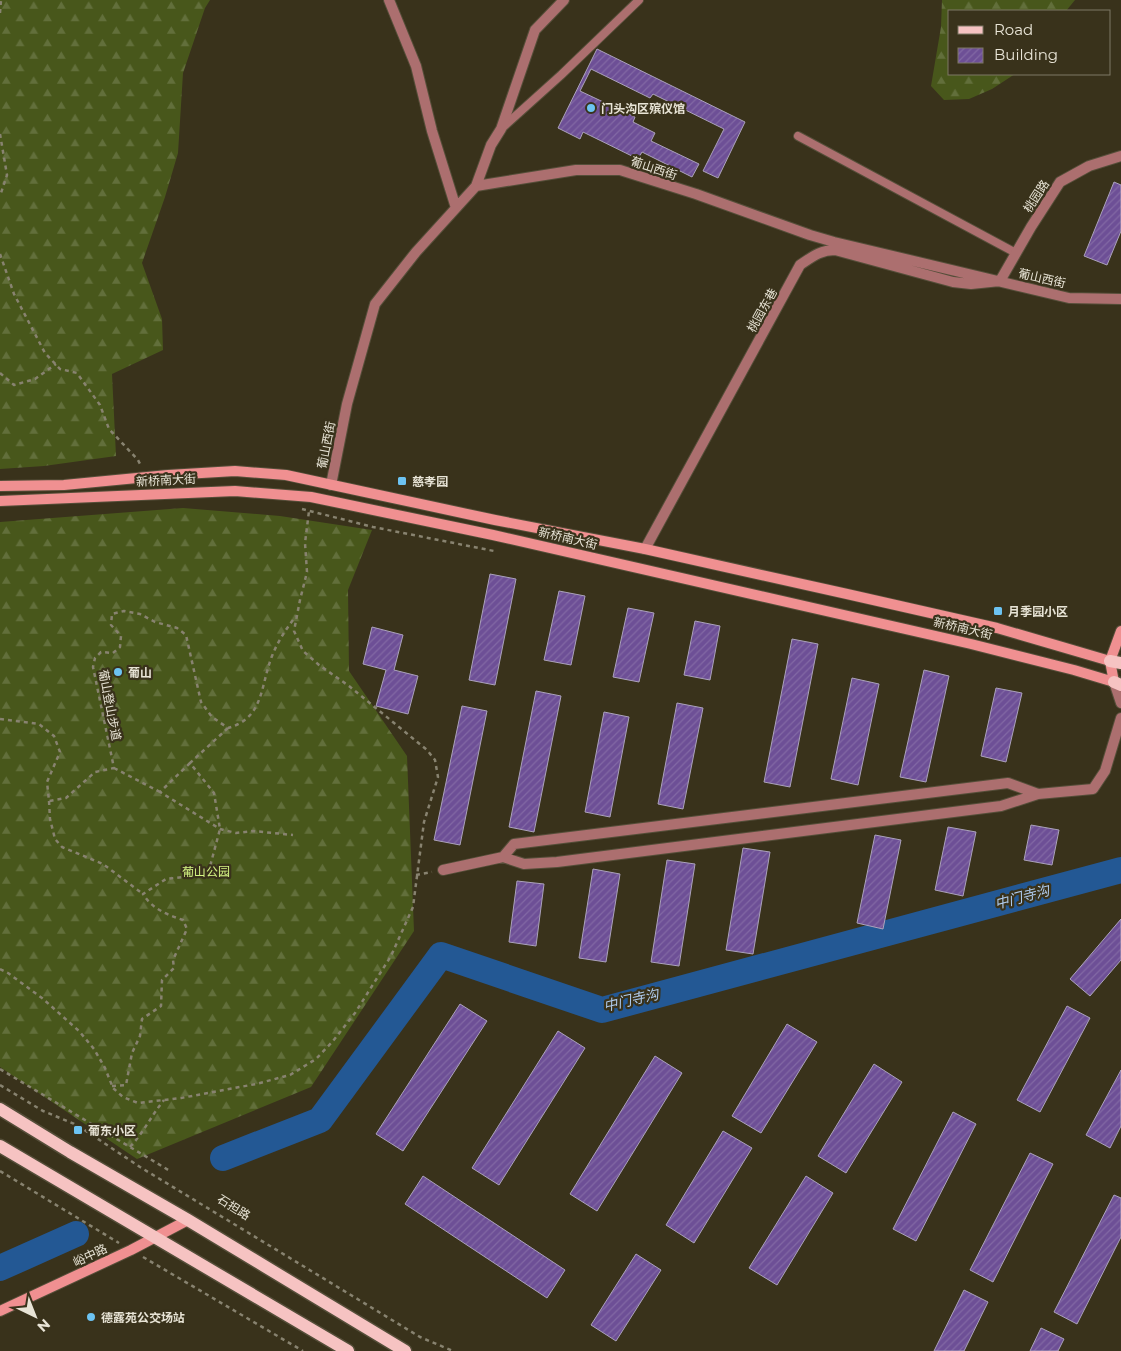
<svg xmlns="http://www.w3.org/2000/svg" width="1121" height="1351" viewBox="0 0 1121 1351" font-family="Montserrat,'Noto Sans SC',sans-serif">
  <defs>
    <pattern id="forest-firs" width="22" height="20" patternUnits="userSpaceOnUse" patternTransform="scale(1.25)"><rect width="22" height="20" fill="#48571b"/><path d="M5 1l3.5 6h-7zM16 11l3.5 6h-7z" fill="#626f3b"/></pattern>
    <pattern id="building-hatch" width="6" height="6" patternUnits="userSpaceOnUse" patternTransform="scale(1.25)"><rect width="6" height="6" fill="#6d4f96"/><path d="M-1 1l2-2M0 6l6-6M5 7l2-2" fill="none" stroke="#8268a4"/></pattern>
  </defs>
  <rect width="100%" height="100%" fill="#39321b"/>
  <path fill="url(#forest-firs)" d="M 0,0 L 210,0 L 205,8 L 183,73 L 178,153 L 165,197 L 142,263 L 162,319 L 163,350 L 112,374 L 116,456 L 44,466 L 0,469 Z
    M 942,0 L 1075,0 L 1066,11 L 950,11 L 950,74 L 1015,74 L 992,89 L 969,99 L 944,100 L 931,86 L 941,27 Z
    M 183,508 L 280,516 L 372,530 L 348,590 L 349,671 L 407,756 L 414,931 L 311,1087 L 137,1159 L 0,1067 L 0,522 Z"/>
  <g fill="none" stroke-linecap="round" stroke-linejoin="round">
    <path stroke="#235894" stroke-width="26" d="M 223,1158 L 320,1120 L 441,955 L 602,1010 L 1121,870
      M 0,1268 L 76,1234"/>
  </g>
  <path fill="url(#building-hatch)" stroke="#aba2bb" d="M 597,49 L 745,122 L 718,178 L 703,171 L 724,129 L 653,94 L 650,98 L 591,69 L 580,91 L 635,117 L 633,122 L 655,133 L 651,141 L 699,164 L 692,177 L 642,152 L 638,159 L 583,132 L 580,139 L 558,128 Z
    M 1114,182 L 1121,185 L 1121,231 L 1107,265 L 1084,256 Z
    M 490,574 L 516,579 L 495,685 L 469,680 Z
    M 559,591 L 585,596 L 571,665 L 544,660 Z
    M 628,608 L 654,613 L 639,682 L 613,677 Z
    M 695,621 L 720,626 L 710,680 L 684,675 Z
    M 372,627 L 403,635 L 394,670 L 418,676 L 408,714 L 376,706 L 386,670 L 363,664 Z
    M 792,639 L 818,644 L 790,787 L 764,782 Z
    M 924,670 L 949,676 L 926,782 L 900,777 Z
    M 852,678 L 879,684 L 858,785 L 831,779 Z
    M 996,688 L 1022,693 L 1006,762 L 981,756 Z
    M 536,691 L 561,696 L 534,832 L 509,827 Z
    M 677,703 L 703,708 L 683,809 L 658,804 Z
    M 462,706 L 487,711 L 460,845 L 434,840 Z
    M 604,712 L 629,717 L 610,817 L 585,812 Z
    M 1031,825 L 1059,830 L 1052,865 L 1024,860 Z
    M 948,827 L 976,832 L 963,896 L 935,890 Z
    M 875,835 L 901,840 L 883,929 L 857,923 Z
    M 743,848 L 770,852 L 753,954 L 726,950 Z
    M 667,860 L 695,864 L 679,966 L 651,962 Z
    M 593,869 L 620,874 L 606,962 L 579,958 Z
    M 517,881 L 544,884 L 536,946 L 509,942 Z
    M 1121,919 L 1121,960 L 1090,996 L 1070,979 Z
    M 460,1004 L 487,1021 L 403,1151 L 376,1134 Z
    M 1067,1006 L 1090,1018 L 1040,1112 L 1017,1100 Z
    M 787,1024 L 817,1042 L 761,1133 L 732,1116 Z
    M 558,1031 L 585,1048 L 499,1185 L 472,1168 Z
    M 655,1056 L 682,1073 L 597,1211 L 570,1194 Z
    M 874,1064 L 902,1082 L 846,1173 L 818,1156 Z
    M 1121,1070 L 1121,1126 L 1110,1148 L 1086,1135 Z
    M 953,1112 L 976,1124 L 916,1241 L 893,1229 Z
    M 723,1131 L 752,1148 L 694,1243 L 666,1225 Z
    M 1030,1153 L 1053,1164 L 993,1282 L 970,1270 Z
    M 423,1176 L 565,1270 L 547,1298 L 405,1204 Z
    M 806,1176 L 833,1193 L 777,1285 L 749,1268 Z
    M 1114,1195 L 1121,1198 L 1121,1237 L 1077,1324 L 1054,1312 Z
    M 636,1254 L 661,1270 L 616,1341 L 591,1325 Z
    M 964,1290 L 988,1302 L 964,1351 L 934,1351 Z
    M 1041,1328 L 1064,1339 L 1058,1351 L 1030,1351 Z"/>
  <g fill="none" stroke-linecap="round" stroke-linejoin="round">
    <g stroke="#554e39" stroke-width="10">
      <path id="service" d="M 501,129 L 561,75 L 639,0
        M 798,136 L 1016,253"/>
    </g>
    <g stroke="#554e39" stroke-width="12">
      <path id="minor" d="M 389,0 L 416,66 L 432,131 L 456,208
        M 476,186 L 491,145 L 501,129 L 535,30 L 564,0
        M 331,485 L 347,404 L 375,304 L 416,252 L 476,186 L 576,170 L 620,170 L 696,194 L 810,235 L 834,242 L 1069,298 L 1121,299
        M 645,549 L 800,265 C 812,257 820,250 835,250 L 953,282 L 971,284 L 1000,281 L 1031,227 L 1060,182 L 1089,166 L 1121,156
        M 1114,682 L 1121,703
        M 503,857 L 514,844 L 1008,783 L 1038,794
        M 443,870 L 503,857 L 524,864 L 557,862 L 1001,806 L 1038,794 L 1093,789 L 1105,771 L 1121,718"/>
    </g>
    <g stroke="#554e39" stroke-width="12">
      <path id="secondary" d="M 0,486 L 64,485 L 168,475 L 235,471 L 286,475 L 495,520 L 645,549 L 847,594 L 997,628 L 1110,661
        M 0,501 L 235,491 L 311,497 L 493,535 L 971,644 L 1074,670 L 1114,682
        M 1114,682 L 1110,661 L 1121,631
        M 0,1311 L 131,1250 L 188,1220"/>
    </g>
    <g stroke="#554e39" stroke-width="15">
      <path id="primary" d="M 1110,661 L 1121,663
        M 1114,682 L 1121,685
        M 0,1109 L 70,1152 L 188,1220 L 405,1351
        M 0,1146 L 348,1351"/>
    </g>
    <path stroke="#888370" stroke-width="2.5" stroke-dasharray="4 4" stroke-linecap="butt" d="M 0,13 L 1,0
      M 0,134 L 7,175 L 0,196
      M 0,254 L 14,294 L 45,353 L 60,369 L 77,373 L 100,405 L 109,429 L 138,460 L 141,466
      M 0,373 L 14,385 L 35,379 L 56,364
      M 302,509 L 373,527 L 494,551
      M 0,719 L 39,724 L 54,736 L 60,752 L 47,782 L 49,801 L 66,798 L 95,772 L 114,768 L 93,667 L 95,658 L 101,652 L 113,653 L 120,647 L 121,636 L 111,625 L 112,614 L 124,611 L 140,614 L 155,622 L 177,628 L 186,635 L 201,702 L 212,717 L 228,728 C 264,718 260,687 272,656 C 278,641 286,629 296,616
      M 190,763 L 160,792 L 220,829 L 236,833 L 253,831 L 293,835
      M 114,768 L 160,792
      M 49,801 L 50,819 L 55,839 L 62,847 L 103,864 L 143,894
      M 416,875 L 432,872
      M 0,969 L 8,973 L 42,998 L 79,1031 L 94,1049 L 105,1068 L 113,1088 L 123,1097 L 138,1103 L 181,1098 L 256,1084 L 290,1075 L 316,1059 L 333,1041 L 355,1013 L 391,956 L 413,907 L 424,822 L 438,777 L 435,760 L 427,750 L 349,686 L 319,665 L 303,651 L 294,631 L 300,600 L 307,572 L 305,543 L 309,511
      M 0,1069 L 170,1171
      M 0,1085 L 43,1111 L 77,1125 L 140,1167 L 420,1337 L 453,1351
      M 112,1086 L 126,1085 L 132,1053 L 140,1036 L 142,1019 L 161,1006 L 162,980 L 174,968 L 173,960 L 187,929 L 183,920 C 168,915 152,909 143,894 L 166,879 L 208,874 L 220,829 L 214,793 L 190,763 L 228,728
      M 130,1147 C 144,1132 151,1116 164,1100
      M 0,1171 L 119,1243
      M 143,1257 L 303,1351"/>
    <use href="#service" stroke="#ac6f6f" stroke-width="8"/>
    <use href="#minor" stroke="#ac6f6f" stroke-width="10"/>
    <use href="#secondary" stroke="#f09091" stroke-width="10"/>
    <use href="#primary" stroke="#f6c3c2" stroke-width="12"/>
  </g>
  <g fill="#6cc3f2" stroke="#39321b" stroke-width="2">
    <circle cx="591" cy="108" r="5"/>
    <rect x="397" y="476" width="10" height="10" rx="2.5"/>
    <rect x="993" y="606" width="10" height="10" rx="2.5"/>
    <circle cx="118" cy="672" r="5"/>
    <rect x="73" y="1125" width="10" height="10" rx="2.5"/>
    <circle cx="91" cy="1317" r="5"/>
  </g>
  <g text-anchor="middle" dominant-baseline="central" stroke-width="4.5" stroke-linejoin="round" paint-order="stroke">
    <g font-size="12" font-weight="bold" fill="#e8e4d6" stroke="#39321b" text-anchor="start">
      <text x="601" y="108">门头沟区殡仪馆</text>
      <text x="412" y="481">慈孝园</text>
      <text x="1008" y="611">月季园小区</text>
      <text x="128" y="672">葡山</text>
      <text x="88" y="1130">葡东小区</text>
      <text x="101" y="1317">德露苑公交场站</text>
    </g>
    <g font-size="12" fill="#e8e4d6" stroke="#39321b">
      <text transform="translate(654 168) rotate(18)">葡山西街</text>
      <text transform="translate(1036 196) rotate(-57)">桃园路</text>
      <text transform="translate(1042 278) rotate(13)">葡山西街</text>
      <text transform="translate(762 310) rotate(-61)">桃园东巷</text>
      <text transform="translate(326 445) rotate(-79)">葡山西街</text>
      <text transform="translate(166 480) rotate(-3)">新桥南大街</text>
      <text transform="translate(568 538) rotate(13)">新桥南大街</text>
      <text transform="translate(963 628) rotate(13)">新桥南大街</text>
      <text transform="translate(110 705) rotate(79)">葡山登山步道</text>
      <text transform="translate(234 1207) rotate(32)">石担路</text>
      <text transform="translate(90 1255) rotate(-25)">峪中路</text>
    </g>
    <g font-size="12" fill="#d3f383" stroke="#39321b">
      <text x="206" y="871">葡山公园</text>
    </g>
    <g font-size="14" font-style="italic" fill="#afcbed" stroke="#39321b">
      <text transform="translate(1022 897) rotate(-15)">中门寺沟</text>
      <text transform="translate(631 1000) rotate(-13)">中门寺沟</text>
    </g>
  </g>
  <rect x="948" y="10" width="162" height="65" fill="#39321b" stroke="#7f7966"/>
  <rect x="958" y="26" width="25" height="8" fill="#f6c3c2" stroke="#7f7966"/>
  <text x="994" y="35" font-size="15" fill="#e8e4d6">Road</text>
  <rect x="958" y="48" width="25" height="15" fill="url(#building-hatch)" stroke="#7f7966"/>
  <text x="994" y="60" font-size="15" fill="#e8e4d6">Building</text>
  <g transform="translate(35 1316) rotate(137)" stroke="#39321b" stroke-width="4" paint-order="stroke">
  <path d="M0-4L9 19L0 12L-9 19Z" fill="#e8e4d6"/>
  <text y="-8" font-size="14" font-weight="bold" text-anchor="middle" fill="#e8e4d6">N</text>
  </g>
</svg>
